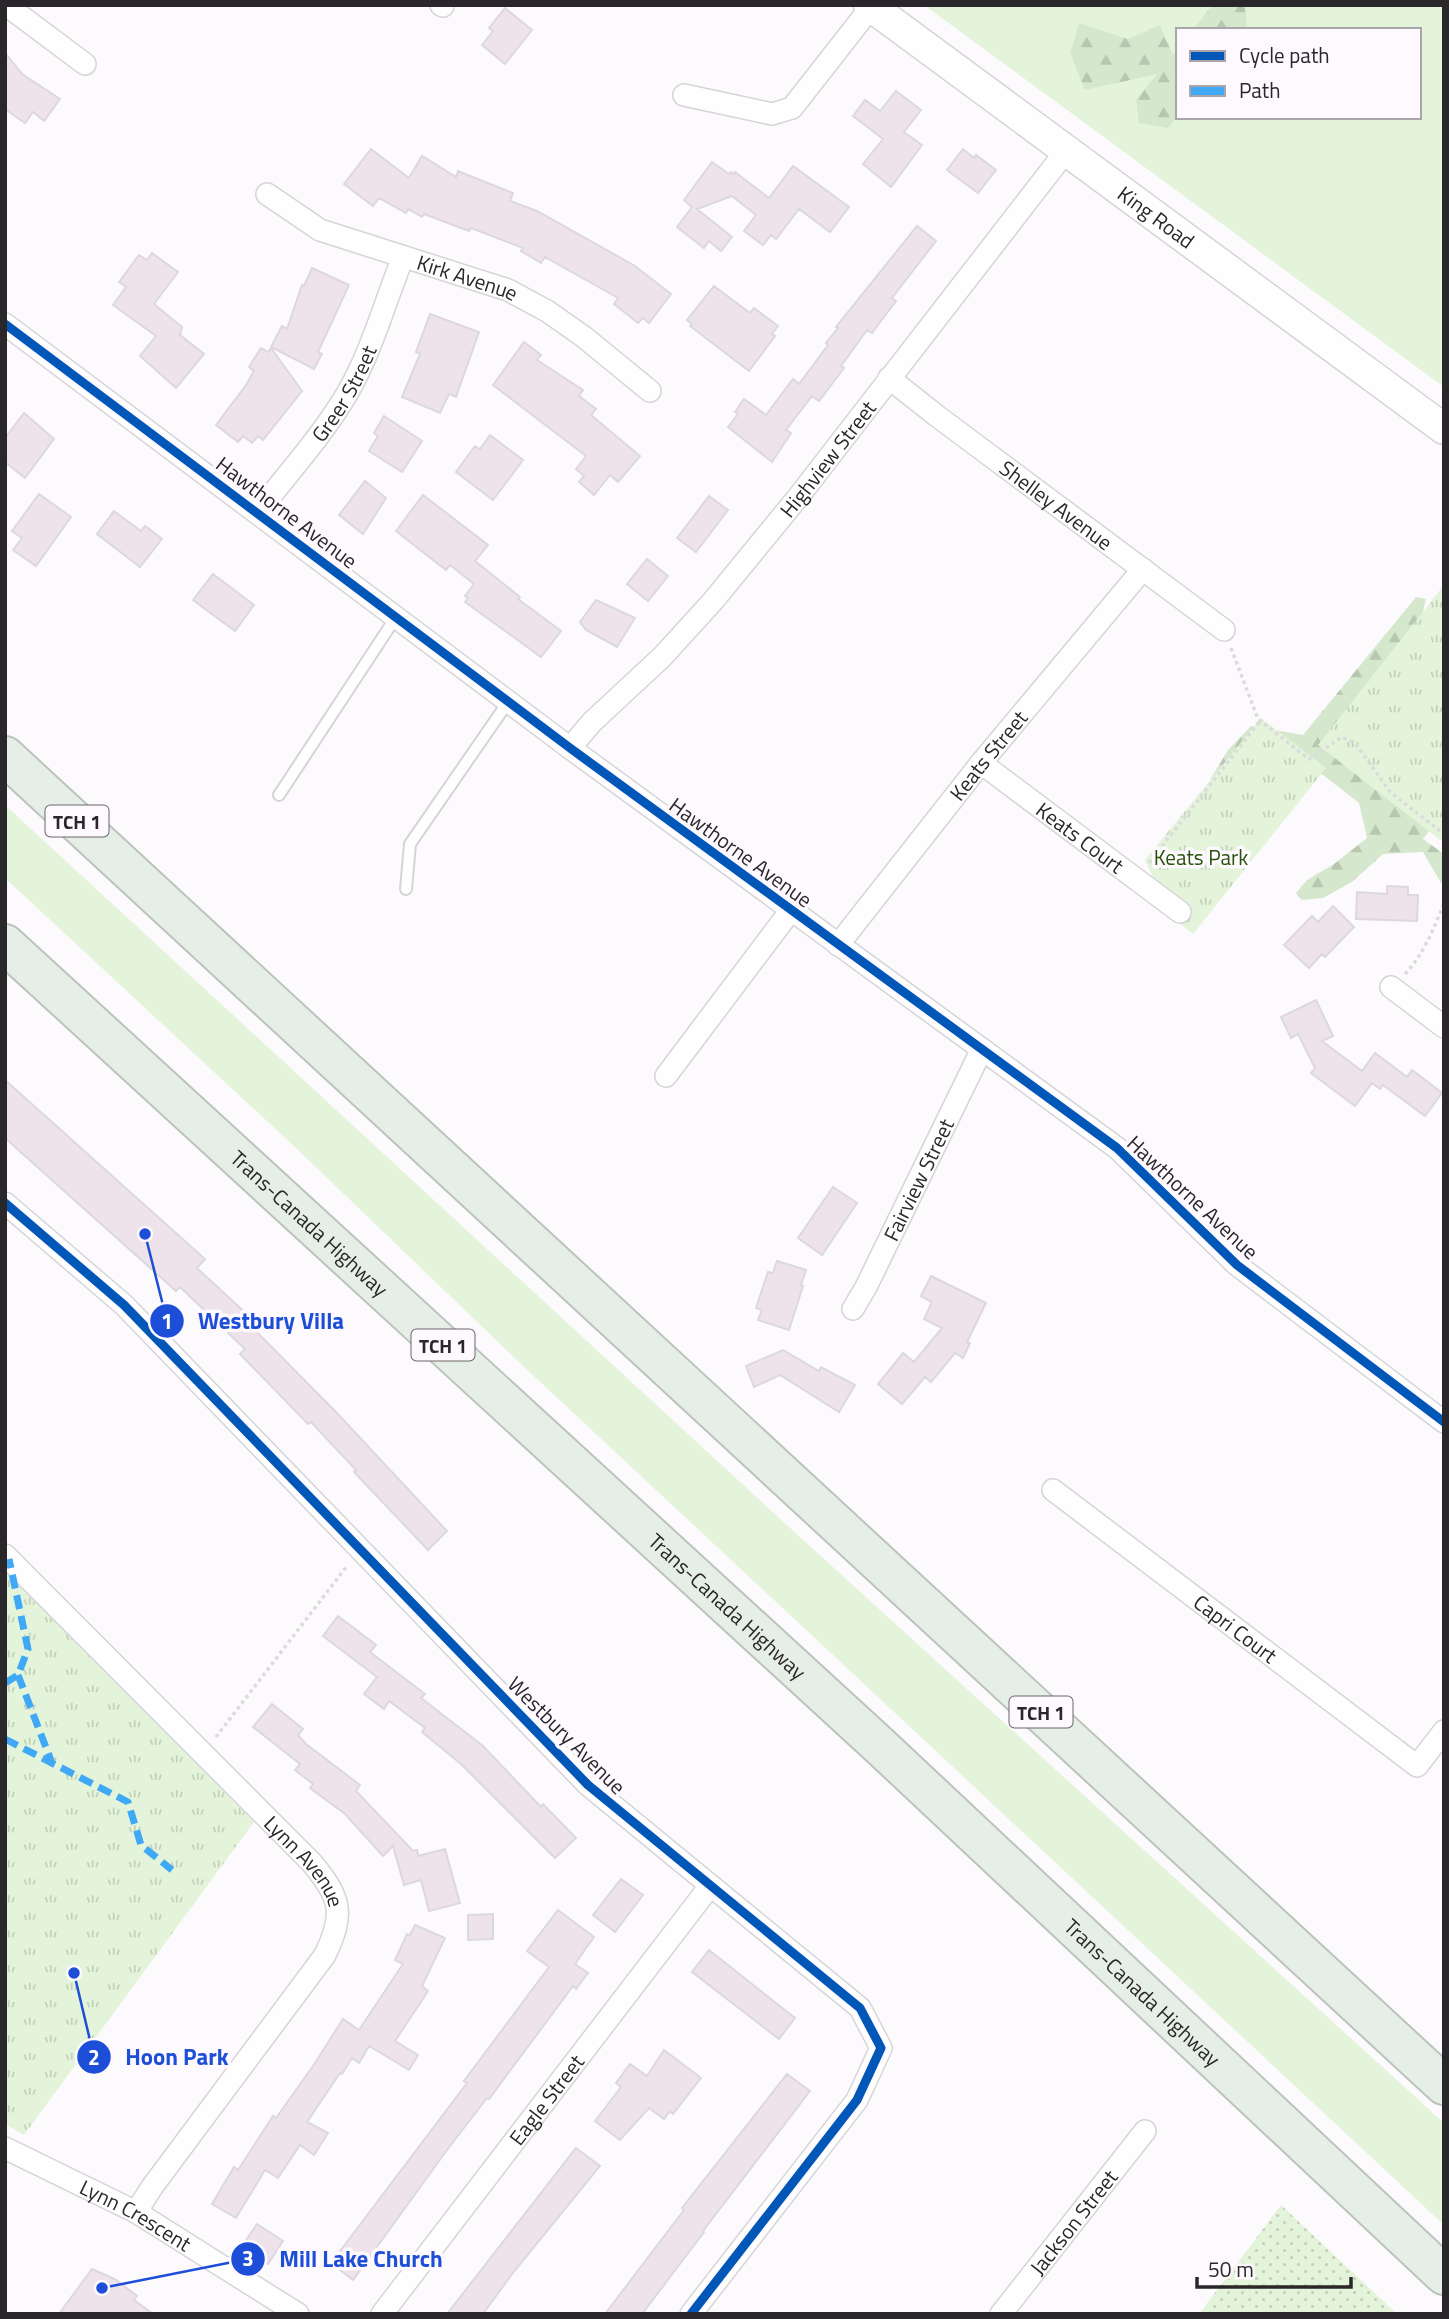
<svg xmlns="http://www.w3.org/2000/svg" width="1449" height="2319" viewBox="0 0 1449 2319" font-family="'Titillium Web',sans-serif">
  <defs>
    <pattern id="forest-firs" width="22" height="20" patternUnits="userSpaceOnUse" patternTransform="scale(1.75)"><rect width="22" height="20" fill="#d5e8cd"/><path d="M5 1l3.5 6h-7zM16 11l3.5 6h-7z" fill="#b7c7b0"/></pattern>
    <pattern id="park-tufts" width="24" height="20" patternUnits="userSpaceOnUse" patternTransform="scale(1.75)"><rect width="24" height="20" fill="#e3f4da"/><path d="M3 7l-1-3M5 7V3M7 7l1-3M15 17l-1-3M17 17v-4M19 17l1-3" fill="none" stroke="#c3d1bb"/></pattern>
    <pattern id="garden-dots" width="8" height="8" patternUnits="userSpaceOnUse" patternTransform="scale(1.75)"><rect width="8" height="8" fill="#e3f4da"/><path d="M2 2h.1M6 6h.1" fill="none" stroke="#c3d1bb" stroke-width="1.8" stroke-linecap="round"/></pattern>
  </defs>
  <rect width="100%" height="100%" fill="#fdfafd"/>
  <path fill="#e3f4da" d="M 924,5 L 1212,5 L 1193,30 L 1178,30 L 1178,49 L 1173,55 L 1079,23 L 1070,53 L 1158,74 L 1168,128 L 1178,116 L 1419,117 L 1419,30 L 1246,30 L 1245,5 L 1444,5 L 1444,387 Z
    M 5,805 L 778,1517 L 1444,2123 L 1444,2225 L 522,1365 L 296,1148 L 5,878 Z"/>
  <path fill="url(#forest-firs)" d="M 1212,5 L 1245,5 L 1247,29 L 1193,30 Z
    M 1079,23 L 1128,39 L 1160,25 L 1173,55 L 1178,49 L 1178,116 L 1168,128 L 1139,123 L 1136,100 L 1157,74 L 1085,90 L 1070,53 Z
    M 1416,597 L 1426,599 L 1417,637 L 1444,811 L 1423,839 L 1444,854 L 1444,882 L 1441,883 L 1423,852 L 1383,854 L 1352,882 L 1323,898 L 1302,900 L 1296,893 L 1307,880 L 1334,864 L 1367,838 L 1359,803 L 1323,775 L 1304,770 L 1213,796 L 1210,780 L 1228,750 L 1251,726 L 1303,735 Z"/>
  <path fill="url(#park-tufts)" d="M 1444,585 L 1444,843 L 1318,745 Z
    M 1261,718 L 1326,768 L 1193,934 L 1173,918 L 1145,860 Z
    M 5,1572 L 254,1822 L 24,2135 L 5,2124 Z"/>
  <path fill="url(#garden-dots)" d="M 1281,2205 L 1397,2314 L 1199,2314 Z"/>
  <path fill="#efe3eb" stroke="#dcd8db" stroke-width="2" d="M 505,8 L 532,30 L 505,64 L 482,45 L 493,31 L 489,28 Z
    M 5,53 L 22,74 L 60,99 L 44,121 L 33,112 L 25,123 L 5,109 Z
    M 896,91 L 921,110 L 904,132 L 922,145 L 891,187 L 863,164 L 883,139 L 853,116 L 865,100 L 880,111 Z
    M 371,149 L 409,178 L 422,156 L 456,177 L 458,171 L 513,193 L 510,201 L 537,211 L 635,266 L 671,294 L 649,323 L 643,318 L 638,323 L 614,304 L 618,298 L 545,257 L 541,263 L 521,251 L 523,248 L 471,228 L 469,231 L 424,214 L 422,217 L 408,209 L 406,213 L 379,198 L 373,206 L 344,184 Z
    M 963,149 L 974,158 L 976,155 L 996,170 L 978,193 L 947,170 Z
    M 712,162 L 729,174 L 731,172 L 734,174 L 735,172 L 769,198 L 793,166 L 849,207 L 830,232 L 799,209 L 776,239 L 771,235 L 763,245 L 744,231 L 756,215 L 732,196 L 697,209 L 732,237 L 721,251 L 709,241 L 704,248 L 677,227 L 692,207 L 684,200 Z
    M 917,226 L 936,241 L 892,298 L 896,301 L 872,333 L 867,330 L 841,366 L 844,368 L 819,401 L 812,396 L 786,430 L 791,433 L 772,462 L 728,427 L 738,414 L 735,412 L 744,399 L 766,415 L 793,379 L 799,384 L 828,345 L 826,343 L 838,328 L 836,327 Z
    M 152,253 L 178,272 L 154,304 L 182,327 L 180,335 L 204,354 L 176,388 L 140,356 L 156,336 L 113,305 L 126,287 L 119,282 L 139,255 L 147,260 Z
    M 312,268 L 349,285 L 318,352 L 322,354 L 314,369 L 271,347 L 282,326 L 287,329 L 302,285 L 304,286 Z
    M 714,286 L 750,313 L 754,308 L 778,326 L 772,334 L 775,336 L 749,371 L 690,326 L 692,324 L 687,320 Z
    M 430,314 L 479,332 L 456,397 L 449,394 L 440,413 L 402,397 L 420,354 L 416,352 Z
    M 524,342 L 541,355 L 537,360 L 583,390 L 579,396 L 596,409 L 591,415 L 640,456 L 618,482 L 610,475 L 594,495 L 579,482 L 584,476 L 576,469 L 586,456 L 493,385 Z
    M 261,348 L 268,352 L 271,348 L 302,391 L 263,440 L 258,436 L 252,443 L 243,436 L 238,442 L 216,425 L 246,385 L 254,371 L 249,367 Z
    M 24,413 L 54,439 L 25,478 L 5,462 L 5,438 Z
    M 384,416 L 422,441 L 402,472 L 369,451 L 378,436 L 374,433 Z
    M 490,435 L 523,460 L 493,500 L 456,472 L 475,446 L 480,449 Z
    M 365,481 L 386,498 L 363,534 L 339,515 Z
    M 39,494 L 71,517 L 36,566 L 13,550 L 22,538 L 12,531 Z
    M 423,495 L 488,545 L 475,561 L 520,597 L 518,599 L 561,631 L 541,657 L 465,602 L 468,598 L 465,596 L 474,584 L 450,565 L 446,570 L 396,531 Z
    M 709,496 L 728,510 L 696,552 L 677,538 Z
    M 114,511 L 141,531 L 145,526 L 162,539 L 140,567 L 97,534 Z
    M 647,559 L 668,576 L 648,601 L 627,584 Z
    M 213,574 L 254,605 L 235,631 L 193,600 Z
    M 596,600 L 635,618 L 617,647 L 586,630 L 580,622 Z
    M 1387,886 L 1408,887 L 1408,895 L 1418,895 L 1417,921 L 1356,919 L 1357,892 L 1387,894 Z
    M 1333,906 L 1354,927 L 1325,957 L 1322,954 L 1309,968 L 1284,945 L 1312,916 L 1318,922 Z
    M 1316,1000 L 1333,1036 L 1322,1041 L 1362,1071 L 1375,1053 L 1407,1077 L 1412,1070 L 1442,1093 L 1425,1116 L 1383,1085 L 1380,1089 L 1372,1083 L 1355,1106 L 1311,1073 L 1315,1068 L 1298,1034 L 1291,1038 L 1281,1017 Z
    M 5,1080 L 205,1259 L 197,1268 L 251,1318 L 247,1322 L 336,1412 L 447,1531 L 428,1550 L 354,1472 L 356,1470 L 311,1422 L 308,1424 L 240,1354 L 245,1349 L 180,1287 L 176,1291 L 5,1138 Z
    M 833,1187 L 857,1203 L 822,1255 L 798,1238 Z
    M 777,1261 L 806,1270 L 801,1285 L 803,1286 L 789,1330 L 758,1320 L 762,1310 L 756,1308 L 768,1272 L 773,1273 Z
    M 931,1276 L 986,1303 L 967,1342 L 970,1343 L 963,1358 L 955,1353 L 931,1382 L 925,1377 L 902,1404 L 878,1384 L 903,1353 L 914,1362 L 942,1328 L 924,1319 L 932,1302 L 921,1296 Z
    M 783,1350 L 819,1371 L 821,1367 L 855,1385 L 839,1412 L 780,1375 L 754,1387 L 746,1366 Z
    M 338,1616 L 376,1645 L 370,1652 L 425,1694 L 421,1698 L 483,1746 L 541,1807 L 543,1804 L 576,1838 L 555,1858 L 461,1764 L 422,1732 L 425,1728 L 389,1701 L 384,1709 L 364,1694 L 377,1677 L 323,1636 Z
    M 272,1704 L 303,1729 L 298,1735 L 306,1744 L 360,1785 L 356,1791 L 413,1851 L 417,1850 L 418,1856 L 445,1849 L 460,1903 L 429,1911 L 421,1880 L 404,1885 L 393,1846 L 383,1856 L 345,1814 L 310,1788 L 313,1784 L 295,1770 L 300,1764 L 253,1727 Z
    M 621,1879 L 643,1895 L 615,1932 L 593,1915 Z
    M 558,1910 L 594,1937 L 575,1964 L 588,1973 L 576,1989 L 573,1986 L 489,2099 L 487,2098 L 447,2150 L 353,2280 L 331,2263 L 467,2083 L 464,2081 L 549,1967 L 527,1951 Z
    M 493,1914 L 493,1939 L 468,1940 L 468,1915 Z
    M 415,1925 L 445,1938 L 422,1986 L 428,1991 L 395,2041 L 418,2055 L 409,2070 L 369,2046 L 359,2063 L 352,2058 L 342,2074 L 340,2073 L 307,2122 L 328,2133 L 314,2155 L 300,2145 L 278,2178 L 265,2170 L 236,2218 L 212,2204 L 234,2167 L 238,2170 L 273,2116 L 276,2118 L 313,2066 L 343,2019 L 359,2030 L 403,1964 L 395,1960 L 407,1934 L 410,1935 Z
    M 709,1950 L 795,2018 L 779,2039 L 692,1972 Z
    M 664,2050 L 701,2078 L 673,2114 L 670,2111 L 664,2119 L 649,2108 L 620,2140 L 595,2121 L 621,2087 L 616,2083 L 630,2064 L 647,2076 Z
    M 787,2074 L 810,2091 L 703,2231 L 704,2232 L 642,2314 L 605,2314 L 684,2210 L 682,2208 Z
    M 576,2148 L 600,2166 L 512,2274 L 483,2314 L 447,2314 Z
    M 257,2224 L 283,2241 L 268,2264 L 242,2246 Z
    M 92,2269 L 115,2279 L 137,2296 L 134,2300 L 153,2314 L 59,2314 Z"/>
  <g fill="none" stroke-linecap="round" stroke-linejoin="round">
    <g stroke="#d6d4d6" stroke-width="14">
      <path id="lane" d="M 279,795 L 396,617
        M 406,889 L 410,844 L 508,702"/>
    </g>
    <g stroke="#d6d4d6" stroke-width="24">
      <g id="street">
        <path d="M 6,5 L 85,64"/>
        <path d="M 441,5 L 443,6"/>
        <path d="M 684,95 L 772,114 L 792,108 L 871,7"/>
        <path id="s1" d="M 267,194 L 320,230 L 508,290 L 547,311 L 584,337 L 650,391"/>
        <path d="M 5,324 L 570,748 L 1117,1148 L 1237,1265 L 1444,1422"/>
        <path id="s2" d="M 889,378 L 937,416 L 1224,630"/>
        <path id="s3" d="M 258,512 C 288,473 323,435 348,392 C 372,350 385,302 403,257"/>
        <path id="s4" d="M 570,748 L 592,722 L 662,657 L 713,601 L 799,496 L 1066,151"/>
        <path id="s5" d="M 981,763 L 1180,912"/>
        <path id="s6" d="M 838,945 L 981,763 L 1143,569"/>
        <path d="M 1391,987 L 1444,1027"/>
        <path d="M 666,1076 L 791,910"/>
        <path d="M 5,1203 L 124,1305 L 588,1785 L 860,2008 L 881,2048 L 857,2100 L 691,2314"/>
        <path id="s7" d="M 853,1309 L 866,1287 L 982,1049"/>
        <path id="s8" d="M 1053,1490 L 1417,1766 L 1444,1731"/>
        <path id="s9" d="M 5,1555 L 312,1863 C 341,1898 345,1913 325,1955 L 152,2187 L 136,2212"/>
        <path id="s10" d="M 5,2148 L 136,2212 L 298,2314"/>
        <path id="s11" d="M 382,2314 L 710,1886"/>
        <path id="s12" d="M 1001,2314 L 1145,2131"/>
      </g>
    </g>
    <g stroke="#d6d4d6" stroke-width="33">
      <g id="secondary">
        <path id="s13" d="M 869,5 L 1444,429"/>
      </g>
    </g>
    <g stroke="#bbc4bc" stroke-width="42">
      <g id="highway">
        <path d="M 5,756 L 1444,2085"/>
        <path id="s14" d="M 5,944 L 880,1746 L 1444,2275"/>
      </g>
    </g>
    <path stroke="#dcdbdc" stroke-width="3.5" stroke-dasharray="3.5 3.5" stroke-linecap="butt" d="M 1231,648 L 1258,719 L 1309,759 L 1342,737 L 1356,744 L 1390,792 L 1444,834
      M 1149,863 L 1260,721
      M 1405,974 C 1424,954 1434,928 1444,903
      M 216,1737 L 347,1566"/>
    <use href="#lane" stroke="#fffeff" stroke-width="10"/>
    <use href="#street" stroke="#fffeff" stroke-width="21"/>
    <use href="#secondary" stroke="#fffeff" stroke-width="30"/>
    <use href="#highway" stroke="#e6efe7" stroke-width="38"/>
    <path stroke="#3fa9f5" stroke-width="7" stroke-dasharray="14 7" stroke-linecap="butt" d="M 18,1675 L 52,1763
      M 5,1683 L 18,1675 L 28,1649 L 9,1559
      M 5,1739 L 128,1802 L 141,1845 L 172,1870"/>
    <g stroke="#fef9fe" stroke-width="13">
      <path id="cycleway" d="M 5,324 L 570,748 L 1117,1148 L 1237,1265 L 1444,1422
        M 5,1203 L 124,1305 L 588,1785 L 860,2008 L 881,2048 L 857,2100 L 691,2314"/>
    </g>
    <use href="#cycleway" stroke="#0057b8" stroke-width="9"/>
  </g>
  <g text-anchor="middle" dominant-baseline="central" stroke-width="7" stroke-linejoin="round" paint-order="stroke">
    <g fill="#fef9fe" stroke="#6a666a" stroke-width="2">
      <rect x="45.5" y="805.5" width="63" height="31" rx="5"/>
      <rect x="411.5" y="1329.5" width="63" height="31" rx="5"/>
      <rect x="1009.5" y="1696.5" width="63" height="31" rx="5"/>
    </g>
    <g font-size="19" font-weight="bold" fill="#2a272a">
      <text x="77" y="821">TCH 1</text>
      <text x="443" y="1345">TCH 1</text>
      <text x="1041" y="1712">TCH 1</text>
    </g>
    <g font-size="21" fill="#2a272a" stroke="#fef9fe">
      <text stroke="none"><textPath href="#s13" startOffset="357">King Road</textPath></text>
      <text stroke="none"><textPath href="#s1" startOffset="219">Kirk Avenue</textPath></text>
      <text stroke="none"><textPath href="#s3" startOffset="147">Greer Street</textPath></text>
      <text stroke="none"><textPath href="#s4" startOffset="388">Highview Street</textPath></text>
      <text stroke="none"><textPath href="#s2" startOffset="210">Shelley Avenue</textPath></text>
      <text transform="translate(287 512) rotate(37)">Hawthorne Avenue</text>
      <text stroke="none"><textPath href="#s6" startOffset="242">Keats Street</textPath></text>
      <text stroke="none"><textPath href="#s5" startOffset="124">Keats Court</textPath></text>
      <text transform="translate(741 852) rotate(36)">Hawthorne Avenue</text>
      <text stroke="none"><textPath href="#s7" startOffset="145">Fairview Street</textPath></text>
      <text transform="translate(1193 1197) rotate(43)">Hawthorne Avenue</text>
      <text stroke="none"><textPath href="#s14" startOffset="413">Trans-Canada Highway</textPath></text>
      <text stroke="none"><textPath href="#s14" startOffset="980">Trans-Canada Highway</textPath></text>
      <text stroke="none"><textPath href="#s8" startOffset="229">Capri Court</textPath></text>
      <text transform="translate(567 1735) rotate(45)">Westbury Avenue</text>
      <text stroke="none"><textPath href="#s9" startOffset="429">Lynn Avenue</textPath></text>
      <text stroke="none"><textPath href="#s14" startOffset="1547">Trans-Canada Highway</textPath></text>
      <text stroke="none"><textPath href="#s11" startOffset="270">Eagle Street</textPath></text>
      <text stroke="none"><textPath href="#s10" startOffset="147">Lynn Crescent</textPath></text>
      <text stroke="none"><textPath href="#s12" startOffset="117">Jackson Street</textPath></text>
    </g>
    <g font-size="21" fill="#27530b" stroke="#fef9fe">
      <text x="1201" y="857">Keats Park</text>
    </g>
  </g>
  <path fill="none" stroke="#1d4ed8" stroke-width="2.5" d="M145 1234L167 1321M74 1973L94 2057M102 2288L248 2259"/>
  <g fill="#1d4ed8" stroke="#fef9fe" stroke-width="2.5">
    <circle cx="145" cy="1234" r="7"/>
    <circle cx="74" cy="1973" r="7"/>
    <circle cx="102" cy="2288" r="7"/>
    <circle cx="167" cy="1321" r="18"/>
    <circle cx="94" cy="2057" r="18"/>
    <circle cx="248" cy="2259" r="18"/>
  </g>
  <g font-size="21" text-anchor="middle" font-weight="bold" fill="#fff">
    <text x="167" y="1329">1</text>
    <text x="94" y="2065">2</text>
    <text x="248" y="2266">3</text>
  </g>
  <g font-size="23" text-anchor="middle" font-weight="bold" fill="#1d4ed8" stroke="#fef9fe" stroke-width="7" stroke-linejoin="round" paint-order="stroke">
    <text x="271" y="1329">Westbury Villa</text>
    <text x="177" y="2065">Hoon Park</text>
    <text x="361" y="2267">Mill Lake Church</text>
  </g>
  <rect width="1449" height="2319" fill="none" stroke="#2a272a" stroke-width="14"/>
  <rect x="1176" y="28" width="245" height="91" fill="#fef9fe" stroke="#a9a5a9" stroke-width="2"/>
  <rect x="1190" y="51" width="35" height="10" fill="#0057b8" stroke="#a9a5a9" stroke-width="2"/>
  <text x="1239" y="63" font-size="21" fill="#2a272a">Cycle path</text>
  <rect x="1190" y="86" width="35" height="10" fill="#3fa9f5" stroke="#a9a5a9" stroke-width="2"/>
  <text x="1239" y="98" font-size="21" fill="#2a272a">Path</text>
  <path d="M1197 2277v10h154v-10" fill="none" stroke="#2a272a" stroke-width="3.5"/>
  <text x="1208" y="2277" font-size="21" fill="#2a272a" stroke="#fef9fe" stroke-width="5" paint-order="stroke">50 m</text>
</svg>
